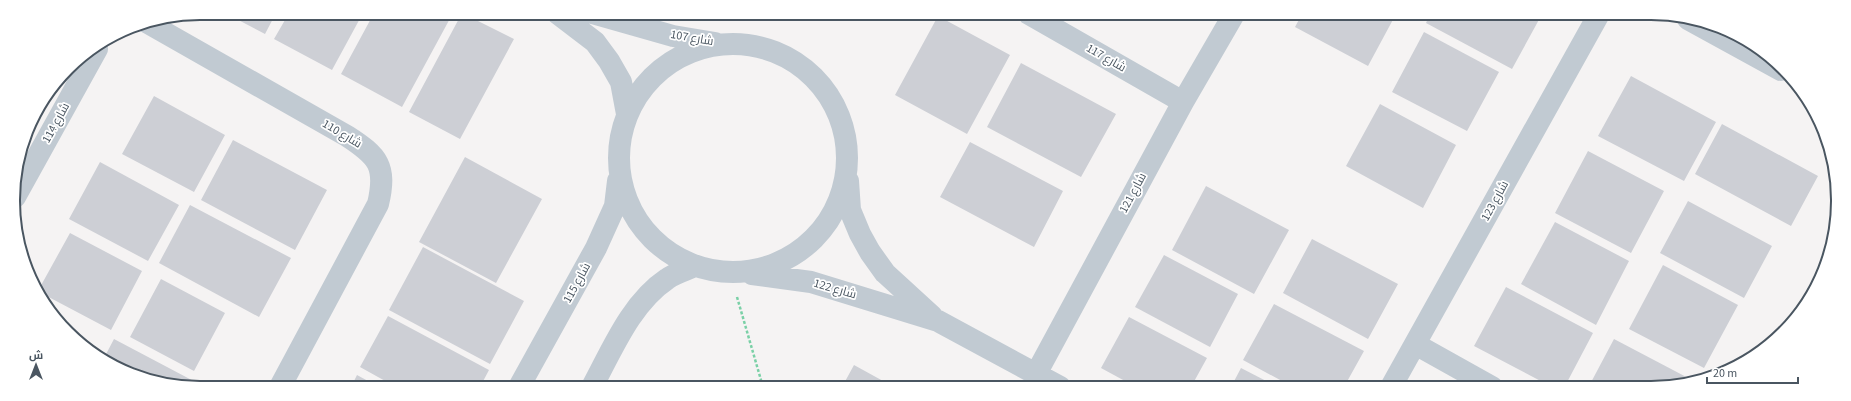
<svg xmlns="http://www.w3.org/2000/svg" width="1851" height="401" viewBox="0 0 1851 401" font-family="'Source Sans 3',Cairo,sans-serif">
  <rect width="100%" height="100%" fill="#f5f3f3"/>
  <path fill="#cdcfd5" d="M 225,13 L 276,13 L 265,34 Z
    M 289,13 L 363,13 L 332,70 L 274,39 Z
    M 374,13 L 453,13 L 402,107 L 341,74 Z
    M 462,13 L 514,39 L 460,139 L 409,112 Z
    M 1302,14 L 1396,14 L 1368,66 L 1295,27 Z
    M 1430,14 L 1538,14 L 1541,16 L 1512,69 L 1426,23 Z
    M 938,16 L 1010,55 L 967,134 L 895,95 Z
    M 1424,32 L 1499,72 L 1467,131 L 1392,92 Z
    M 1021,63 L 1116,114 L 1081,177 L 987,127 Z
    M 1631,76 L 1716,122 L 1684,181 L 1598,136 Z
    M 154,96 L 225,135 L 194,192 L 122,154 Z
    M 1380,104 L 1456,145 L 1423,208 L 1346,166 Z
    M 1722,124 L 1818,176 L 1791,226 L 1695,174 Z
    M 233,140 L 327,190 L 295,250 L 201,200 Z
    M 970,142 L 1063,191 L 1034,247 L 940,197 Z
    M 1588,151 L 1664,191 L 1631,253 L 1555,213 Z
    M 465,157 L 542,199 L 496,283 L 419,242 Z
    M 100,162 L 179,205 L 148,261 L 69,219 Z
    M 1206,186 L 1289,230 L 1254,294 L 1172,250 Z
    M 1688,201 L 1772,246 L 1744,298 L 1660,253 Z
    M 190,205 L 291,258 L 259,317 L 159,263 Z
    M 1555,222 L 1629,261 L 1596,325 L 1521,284 Z
    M 70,233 L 142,271 L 111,330 L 41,293 L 39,289 Z
    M 1312,239 L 1398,284 L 1368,339 L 1283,293 Z
    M 423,247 L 524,301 L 490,364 L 389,310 Z
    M 1164,255 L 1238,294 L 1210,347 L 1135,307 Z
    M 1663,265 L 1738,305 L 1704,368 L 1629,329 Z
    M 161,279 L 225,313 L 194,371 L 130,337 Z
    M 1506,287 L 1593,333 L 1564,388 L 1552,387 L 1474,346 Z
    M 1274,304 L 1364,351 L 1344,387 L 1293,387 L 1243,360 Z
    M 388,316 L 489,370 L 480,387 L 396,387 L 360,367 Z
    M 1129,317 L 1207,358 L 1191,387 L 1136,387 L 1101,368 Z
    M 81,339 L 98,349 L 96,352 L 80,340 Z
    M 114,339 L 203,386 L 176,386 L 117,369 L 104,358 Z
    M 1614,339 L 1692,380 L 1663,388 L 1588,388 Z
    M 854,365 L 894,387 L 842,387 Z
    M 1241,368 L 1278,387 L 1231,387 Z
    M 357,375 L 379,387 L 351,387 Z"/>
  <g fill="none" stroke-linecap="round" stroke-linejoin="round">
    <path stroke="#7ad0a6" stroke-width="2.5" stroke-dasharray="3 2" stroke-linecap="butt" d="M 737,297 L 763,387"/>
    <path stroke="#c1cad2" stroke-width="22" d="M 557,13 L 595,42 L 609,61 L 621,82 L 627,114
      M 592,13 L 673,36 L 715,43
      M 1029,14 L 1183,102
      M 1688,19 L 1781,70
      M 148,23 L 347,136 C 378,156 387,166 378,204 L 280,387
      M619 158a114 114 0 1 1 228 0a114 114 0 1 1-228 0Z
      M 848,181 L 850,210 L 860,234 L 870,252 L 885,273 L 932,316
      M 15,197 L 97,49
      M 752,274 L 811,282 L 938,321 L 1060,387
      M 1415,344 L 1492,387
      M 1036,374 L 1183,102 L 1234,14
      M 519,387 L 596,248 L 615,206 L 618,181
      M 592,387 C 612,350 631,303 667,279 C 675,273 686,270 695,266
      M 1391,387 L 1599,14"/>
  </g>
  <g text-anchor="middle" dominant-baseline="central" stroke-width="3.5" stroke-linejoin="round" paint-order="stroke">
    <g font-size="12" fill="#4a5661" stroke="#fff">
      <text transform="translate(692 38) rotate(10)">شارع 107</text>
      <text transform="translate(1106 58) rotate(30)">شارع 117</text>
      <text transform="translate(56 123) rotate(-61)">شارع 114</text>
      <text transform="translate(342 134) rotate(31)">شارع 110</text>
      <text transform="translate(1133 193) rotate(-62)">شارع 121</text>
      <text transform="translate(1495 201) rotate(-61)">شارع 123</text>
      <text transform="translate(577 283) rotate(-61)">شارع 115</text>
      <text transform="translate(835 289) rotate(16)">شارع 122</text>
    </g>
  </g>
  <path d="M0 0H1851V401H0ZM200 20H1651A180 180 0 0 1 1831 200V201A180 180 0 0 1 1651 381H200A180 180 0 0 1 20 201V200A180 180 0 0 1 200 20Z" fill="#fff" fill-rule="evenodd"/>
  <path fill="none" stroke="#4a5661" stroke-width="2" d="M200 20H1651A180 180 0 0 1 1831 200V201A180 180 0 0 1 1651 381H200A180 180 0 0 1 20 201V200A180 180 0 0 1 200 20Z"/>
  <g transform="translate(36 365)" stroke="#ffffff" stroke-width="3" paint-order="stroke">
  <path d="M0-3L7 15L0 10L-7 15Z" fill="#4a5661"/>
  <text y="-6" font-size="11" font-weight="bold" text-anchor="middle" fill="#4a5661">ش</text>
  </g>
  <path d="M1707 377v6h91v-6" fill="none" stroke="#4a5661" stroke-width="2"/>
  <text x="1713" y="377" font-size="12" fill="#4a5661" stroke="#ffffff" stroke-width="3" paint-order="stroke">20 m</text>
</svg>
